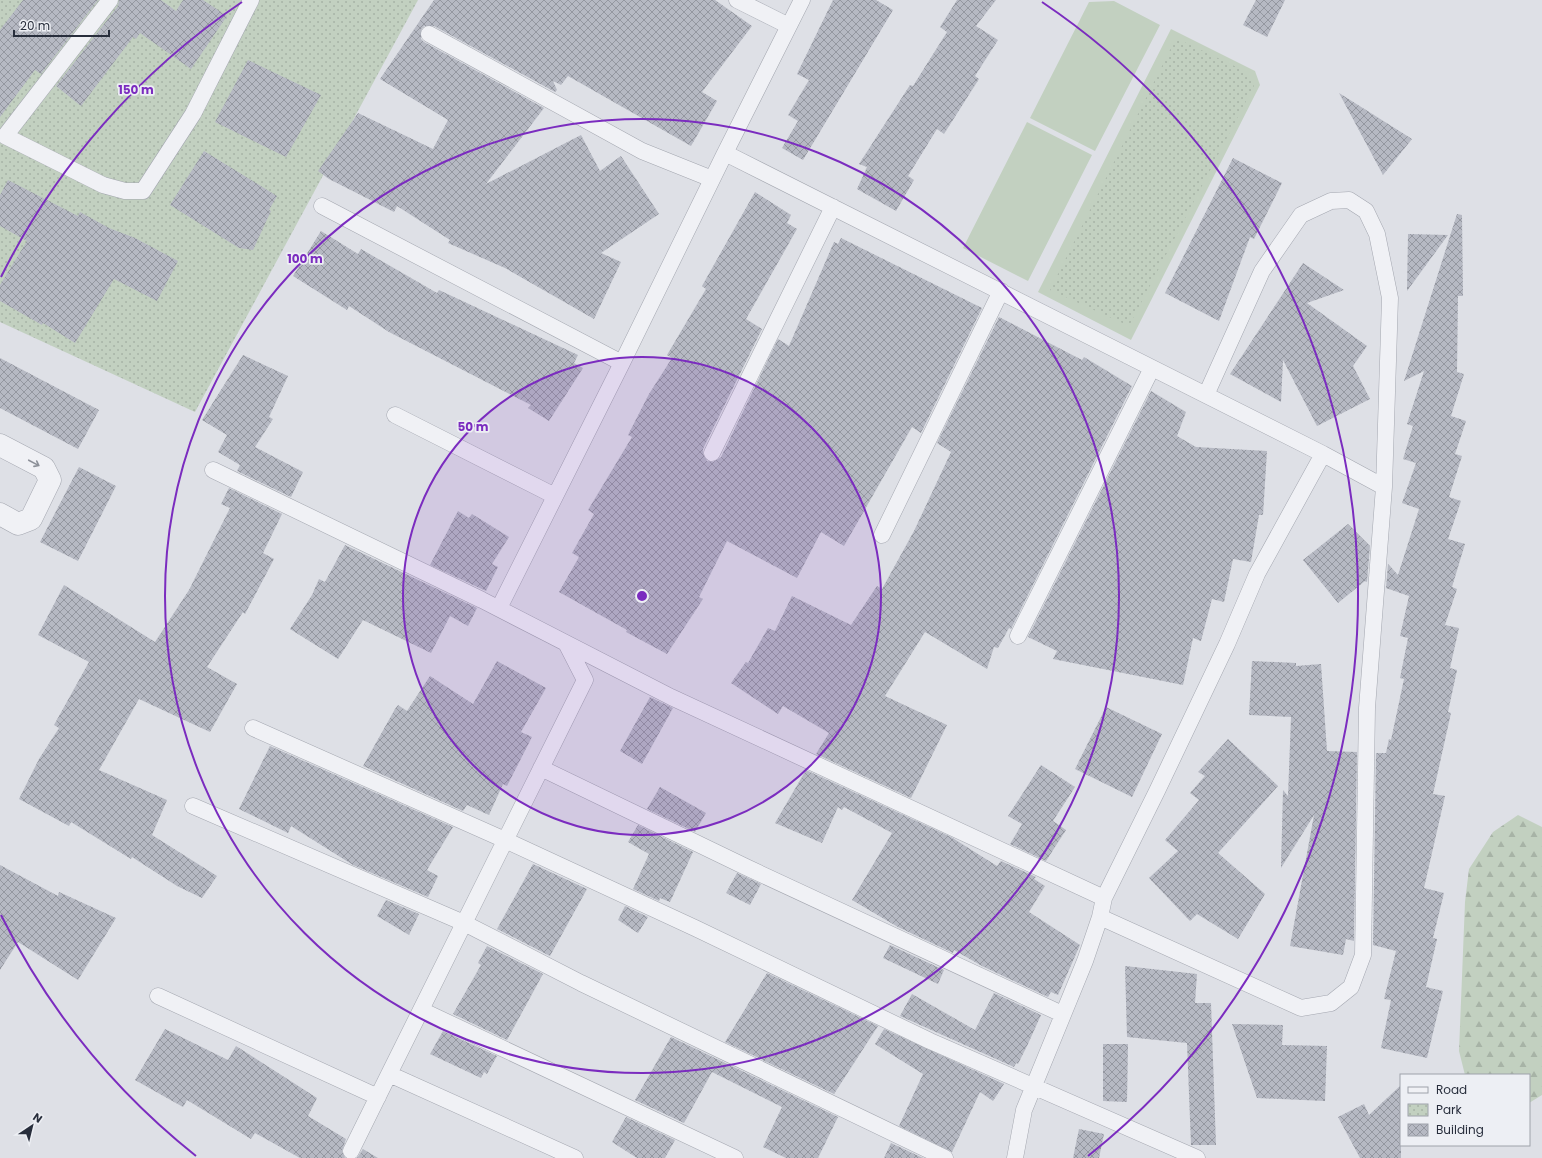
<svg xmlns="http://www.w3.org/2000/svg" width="1542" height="1158" viewBox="0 0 1542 1158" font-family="Poppins,sans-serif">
  <defs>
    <pattern id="forest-firs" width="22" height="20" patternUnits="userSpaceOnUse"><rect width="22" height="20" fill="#c2d0c0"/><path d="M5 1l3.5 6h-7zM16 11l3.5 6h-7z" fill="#a7b3a6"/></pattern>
    <pattern id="park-dots" width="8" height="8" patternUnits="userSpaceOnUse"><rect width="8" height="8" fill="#c2d0c0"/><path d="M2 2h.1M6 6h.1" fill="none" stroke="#a7b3a6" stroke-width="1.8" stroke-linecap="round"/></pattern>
    <pattern id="building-cross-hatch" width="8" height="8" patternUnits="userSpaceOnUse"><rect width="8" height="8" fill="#b6b9c3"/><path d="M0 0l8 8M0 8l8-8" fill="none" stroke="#9497a0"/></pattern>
  </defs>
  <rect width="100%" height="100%" fill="#dee0e6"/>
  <path fill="#c2d0c0" d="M 1114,1 L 1160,25 L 1095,151 L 1030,118 L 1089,2 Z
    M 1171,29 L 1255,71 L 1260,85 L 1131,340 L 1038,292 Z
    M 1027,122 L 1092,155 L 1028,281 L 963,248 Z"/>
  <path fill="url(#forest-firs)" d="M 1518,815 L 1542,827 L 1542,1095 L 1529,1103 L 1529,1075 L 1465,1075 L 1459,1051 L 1465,902 L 1469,869 L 1493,832 Z"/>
  <path fill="url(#park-dots)" d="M 0,0 L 418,0 L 195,412 L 0,322 Z
    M 1176,38 L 1245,71 L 1254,86 L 1129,326 L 1050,290 Z"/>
  <path fill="url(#building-cross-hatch)" d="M 23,0 L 98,0 L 41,74 L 35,70 L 0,117 L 0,30 Z
    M 119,0 L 161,0 L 176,11 L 183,0 L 203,0 L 227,16 L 191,69 L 140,33 L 136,39 L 133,37 L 81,106 L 56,86 L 118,6 Z
    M 434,0 L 715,0 L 752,26 L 702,92 L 717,101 L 691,146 L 568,76 L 561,85 L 553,81 L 557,90 L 555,92 L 434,26 L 424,26 L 421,30 L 421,39 L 424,42 L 544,108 L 486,184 L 581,135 L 600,171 L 621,156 L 659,214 L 601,253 L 621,262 L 594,319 L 505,268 L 448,243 L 450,240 L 397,206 L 394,212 L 329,179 L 318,171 L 358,113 L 433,149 L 448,120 L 380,79 Z
    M 833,0 L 876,0 L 893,10 L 803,160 L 782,148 L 798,121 L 788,115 L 809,80 L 797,74 Z
    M 957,0 L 996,0 L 976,26 L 998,40 L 975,76 L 979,79 L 944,134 L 937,129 L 908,176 L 914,180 L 896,211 L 857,189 L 867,167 L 859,164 L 910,85 L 913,86 L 947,32 L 940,27 Z
    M 1256,0 L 1285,0 L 1267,37 L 1243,25 Z
    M 248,60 L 321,95 L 286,157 L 215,122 Z
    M 1339,93 L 1412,139 L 1383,175 Z
    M 204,151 L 277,196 L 269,210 L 271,211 L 253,250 L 239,248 L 170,205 Z
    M 1233,158 L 1282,183 L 1254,239 L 1250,237 L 1219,321 L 1165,293 Z
    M 8,180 L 78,216 L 80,212 L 109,228 L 135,238 L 178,261 L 157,301 L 114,279 L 75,343 L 43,323 L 42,325 L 0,301 L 0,285 L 27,241 L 0,226 L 0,195 Z
    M 755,192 L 791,215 L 787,223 L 797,229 L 746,319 L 762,329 L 703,449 L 703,454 L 707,461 L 713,462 L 721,457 L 778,339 L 789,346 L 834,242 L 838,244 L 841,238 L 982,308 L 921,433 L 912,427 L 844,546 L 821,532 L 797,578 L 727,541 L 699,597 L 703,599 L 667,654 L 626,632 L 627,630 L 559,592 L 579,557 L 572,553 L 594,514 L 588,510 L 632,437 L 628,435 L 649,394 L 672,358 L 667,355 L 706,289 L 702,286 Z
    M 1457,214 L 1462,215 L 1463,296 L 1458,296 L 1457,372 L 1464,374 L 1451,416 L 1466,421 L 1455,454 L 1462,456 L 1449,497 L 1461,501 L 1448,539 L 1465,544 L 1452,587 L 1457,589 L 1445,625 L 1459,628 L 1450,668 L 1457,670 L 1448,712 L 1451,713 L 1433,794 L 1445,796 L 1424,888 L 1444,893 L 1433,938 L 1437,939 L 1426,987 L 1443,991 L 1427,1058 L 1381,1048 L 1391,1000 L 1384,999 L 1396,951 L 1373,945 L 1376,753 L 1386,753 L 1389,739 L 1391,740 L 1404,679 L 1400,678 L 1408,638 L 1400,636 L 1409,596 L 1386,588 L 1388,564 L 1398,575 L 1419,509 L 1402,503 L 1416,463 L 1403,459 L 1413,426 L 1407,424 L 1424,371 L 1404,381 Z
    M 321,231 L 358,254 L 361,249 L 437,293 L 439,290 L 578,355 L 574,363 L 583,368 L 549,421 L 528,408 L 531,405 L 389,332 L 349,306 L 347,310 L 293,276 Z
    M 1408,234 L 1448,235 L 1407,291 Z
    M 1303,263 L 1344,290 L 1307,303 L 1367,346 L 1353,366 L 1370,399 L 1317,426 L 1283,360 L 1281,402 L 1230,374 Z
    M 999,317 L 1082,360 L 1084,357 L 1132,386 L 1011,629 L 1009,628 L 998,648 L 994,647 L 987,669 L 925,632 L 885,696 L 947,725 L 911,798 L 816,754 L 829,733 L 783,706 L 778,714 L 731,683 L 746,662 L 748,663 L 768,628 L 775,631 L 792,596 L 851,625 L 877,586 L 882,589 L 914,531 L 951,452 L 937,443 Z
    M 243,355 L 288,376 L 269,417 L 273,419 L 255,447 L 303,472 L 291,497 L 237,471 L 240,465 L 218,452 L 227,435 L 202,420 Z
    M 0,358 L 99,410 L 78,449 L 0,408 Z
    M 1151,391 L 1186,412 L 1177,436 L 1196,447 L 1267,451 L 1263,515 L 1259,515 L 1251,562 L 1233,559 L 1224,602 L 1212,599 L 1201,641 L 1193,638 L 1183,685 L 1053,659 L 1057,651 L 1028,637 Z
    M 79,467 L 116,486 L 78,561 L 40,542 Z
    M 229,488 L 282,514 L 263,553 L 274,559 L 245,614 L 243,612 L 207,667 L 237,684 L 210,732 L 139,699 L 99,770 L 167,800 L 152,835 L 217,876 L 202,898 L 177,886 L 132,857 L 131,859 L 71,822 L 69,826 L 19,799 L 39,759 L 59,728 L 54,725 L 89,662 L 38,635 L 64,585 L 155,642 L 189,590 L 230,508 L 221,504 Z
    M 458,511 L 469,518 L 472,514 L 509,537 L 492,564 L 498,567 L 486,591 L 430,565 Z
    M 1348,524 L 1370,546 L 1367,582 L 1365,581 L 1338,603 L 1303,560 Z
    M 345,545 L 477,608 L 468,626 L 450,616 L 431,653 L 363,620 L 338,659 L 290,629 L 312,595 L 319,579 L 325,582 Z
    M 497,661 L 546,688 L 521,732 L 532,737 L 507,786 L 503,784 L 489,815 L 467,805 L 463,811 L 363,766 L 395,709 L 398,705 L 407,711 L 430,676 L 473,704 Z
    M 1252,661 L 1296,663 L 1296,666 L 1321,664 L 1327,751 L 1357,752 L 1354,941 L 1346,939 L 1343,955 L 1290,946 L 1314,815 L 1281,868 L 1283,790 L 1288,796 L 1291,717 L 1249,715 Z
    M 650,697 L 673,708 L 642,764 L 620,751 Z
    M 1106,707 L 1162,734 L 1132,797 L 1075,769 Z
    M 1228,739 L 1278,786 L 1218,853 L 1265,894 L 1238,939 L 1197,914 L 1190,921 L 1149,878 L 1178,851 L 1165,840 L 1199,800 L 1190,793 L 1205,776 L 1198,772 Z
    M 270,746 L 453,827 L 427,870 L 438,876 L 428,897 L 353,865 L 291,826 L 288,833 L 239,809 Z
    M 1041,765 L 1075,787 L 1053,821 L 1066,830 L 1046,861 L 1010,844 L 1022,824 L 1008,816 Z
    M 806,770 L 951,837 L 997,866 L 1001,861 L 1036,877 L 1034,879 L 1045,886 L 1029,912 L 1080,945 L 1058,995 L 1051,992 L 1048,997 L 982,966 L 954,950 L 953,953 L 898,927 L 852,900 L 892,833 L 844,807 L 842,810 L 838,807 L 822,843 L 775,823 Z
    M 660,787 L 706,813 L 695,832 L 647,809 Z
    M 638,825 L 693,852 L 670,902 L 660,898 L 659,901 L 633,889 L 649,854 L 628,842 Z
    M 533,864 L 587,889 L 550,956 L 497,929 Z
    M 0,865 L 58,896 L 59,892 L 116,918 L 78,980 L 18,942 L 0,970 Z
    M 737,873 L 761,884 L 750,905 L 726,893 Z
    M 386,900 L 419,914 L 409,935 L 377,916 Z
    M 625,906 L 648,917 L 638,933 L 618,920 Z
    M 890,945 L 944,970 L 938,984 L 883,958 Z
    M 487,946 L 543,974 L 507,1040 L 453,1014 L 481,965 L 478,963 Z
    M 1125,966 L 1197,974 L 1195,1003 L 1211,1003 L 1216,1145 L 1191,1145 L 1187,1043 L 1127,1037 Z
    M 767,973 L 878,1026 L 834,1094 L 725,1042 Z
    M 994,993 L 1041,1015 L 1028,1044 L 1018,1064 L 1016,1063 L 1014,1067 L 900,1016 L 912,994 L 975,1030 Z
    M 1232,1024 L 1283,1025 L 1282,1045 L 1327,1046 L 1325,1101 L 1257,1098 Z
    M 165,1029 L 228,1060 L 236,1046 L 317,1098 L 308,1116 L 346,1139 L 342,1151 L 345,1158 L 300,1158 L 255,1133 L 251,1139 L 187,1100 L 183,1107 L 135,1080 Z
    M 884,1029 L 1004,1084 L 993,1101 L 980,1092 L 952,1152 L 899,1126 L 923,1074 L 875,1044 Z
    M 443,1031 L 497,1056 L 487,1074 L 484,1072 L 481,1078 L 430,1054 Z
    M 671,1037 L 838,1117 L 818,1158 L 786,1158 L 763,1147 L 782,1107 L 712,1072 L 684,1123 L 635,1100 Z
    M 1103,1044 L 1128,1044 L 1127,1102 L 1103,1101 Z
    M 1401,1085 L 1401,1158 L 1360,1158 L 1338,1117 L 1364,1104 L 1369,1115 Z
    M 626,1117 L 675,1140 L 665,1158 L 637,1158 L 612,1142 Z
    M 1079,1129 L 1104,1134 L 1099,1158 L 1073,1158 Z
    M 891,1143 L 923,1158 L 884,1158 Z
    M 363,1149 L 378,1158 L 357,1158 Z"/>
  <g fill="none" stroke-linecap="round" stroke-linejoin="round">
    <g stroke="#a4a7b0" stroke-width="17">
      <path id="lane" d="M 110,0 L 5,136 L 103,185 L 125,191 L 143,191 L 193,114 L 251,0
        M 737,0 L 789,26
        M 429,34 L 642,151 L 712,179
        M 322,206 L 622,363
        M 1206,395 L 1262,271 L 1301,215 L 1331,201 L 1349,200 L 1366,211 L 1377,234 L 1390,298 L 1384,487
        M 395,415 L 555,496
        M 712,453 L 833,207
        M 213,470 L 482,600 L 671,697 L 1104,898 L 1157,791 L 1227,644 L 1257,574 L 1323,454 L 725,153 L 802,0
        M 882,535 L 1001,291
        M 499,608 L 622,363 L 725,153
        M 1018,636 L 1152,368
        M 253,728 L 505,840 L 695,928 L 930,1041 L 1197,1158
        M 541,768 L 748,868 L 1062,1014
        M 193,806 L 464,923 L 581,983 L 945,1158
        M 1104,898 L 1100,917 L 1301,1008 L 1331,1003 L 1351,987 L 1363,955 L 1367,708 L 1384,487 L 1323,454
        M 158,996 L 378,1097
        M 421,1010 L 735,1158
        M 389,1074 L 585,680 L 566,643
        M 351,1151 L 389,1074 L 575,1158
        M 1015,1158 L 1024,1110 L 1085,961 L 1100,917"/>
    </g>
    <g stroke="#a4a7b0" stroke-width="23">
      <path id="street" d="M 0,445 L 44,468 L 50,480 L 31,519 L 18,524 L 0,514"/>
    </g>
    <use href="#lane" stroke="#f0f1f5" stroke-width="16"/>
    <use href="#street" stroke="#f0f1f5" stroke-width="22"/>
  </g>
  <defs><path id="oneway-shaft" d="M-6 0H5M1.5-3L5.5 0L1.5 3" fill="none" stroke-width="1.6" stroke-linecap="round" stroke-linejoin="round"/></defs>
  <use stroke="#8c9098" href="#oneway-shaft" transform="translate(34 463) rotate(28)"/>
  <circle cx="642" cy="596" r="239" fill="#7b2cbf" fill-opacity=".12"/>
  <g fill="none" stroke="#7b2cbf" stroke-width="2">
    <circle cx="642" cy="596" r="239"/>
    <circle cx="642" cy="596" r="477"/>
    <path d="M196 1156A716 716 0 0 1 1 915M1 277A716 716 0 0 1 242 2M1042 2A716 716 0 0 1 1088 1156"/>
  </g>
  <circle cx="642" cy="596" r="6" fill="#7b2cbf" stroke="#edeff4" stroke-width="2"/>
  <g font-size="12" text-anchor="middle" font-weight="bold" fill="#7b2cbf" stroke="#edeff4" stroke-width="3.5" stroke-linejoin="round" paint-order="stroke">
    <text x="136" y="94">150 m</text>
    <text x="305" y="263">100 m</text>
    <text x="473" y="431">50 m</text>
  </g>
  <rect x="1400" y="1074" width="130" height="72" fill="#edeff4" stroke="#9ea2aa"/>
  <rect x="1408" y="1087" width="20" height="6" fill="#f0f1f5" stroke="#9ea2aa"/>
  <text x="1436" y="1094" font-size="12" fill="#282e3c">Road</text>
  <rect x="1408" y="1104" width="20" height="12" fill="url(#park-dots)" stroke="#9ea2aa"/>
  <text x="1436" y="1114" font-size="12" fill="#282e3c">Park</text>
  <rect x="1408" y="1124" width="20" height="12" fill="url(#building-cross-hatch)" stroke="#9ea2aa"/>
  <text x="1436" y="1134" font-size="12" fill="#282e3c">Building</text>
  <g transform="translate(32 1126) rotate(35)" stroke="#edeff4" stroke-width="3" paint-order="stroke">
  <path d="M0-3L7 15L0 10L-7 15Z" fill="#282e3c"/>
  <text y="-6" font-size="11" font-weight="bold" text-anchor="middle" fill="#282e3c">N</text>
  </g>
  <path d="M14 30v6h95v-6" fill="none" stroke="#282e3c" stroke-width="2"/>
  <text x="20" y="30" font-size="12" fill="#282e3c" stroke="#edeff4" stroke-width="3" paint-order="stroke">20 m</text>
</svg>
